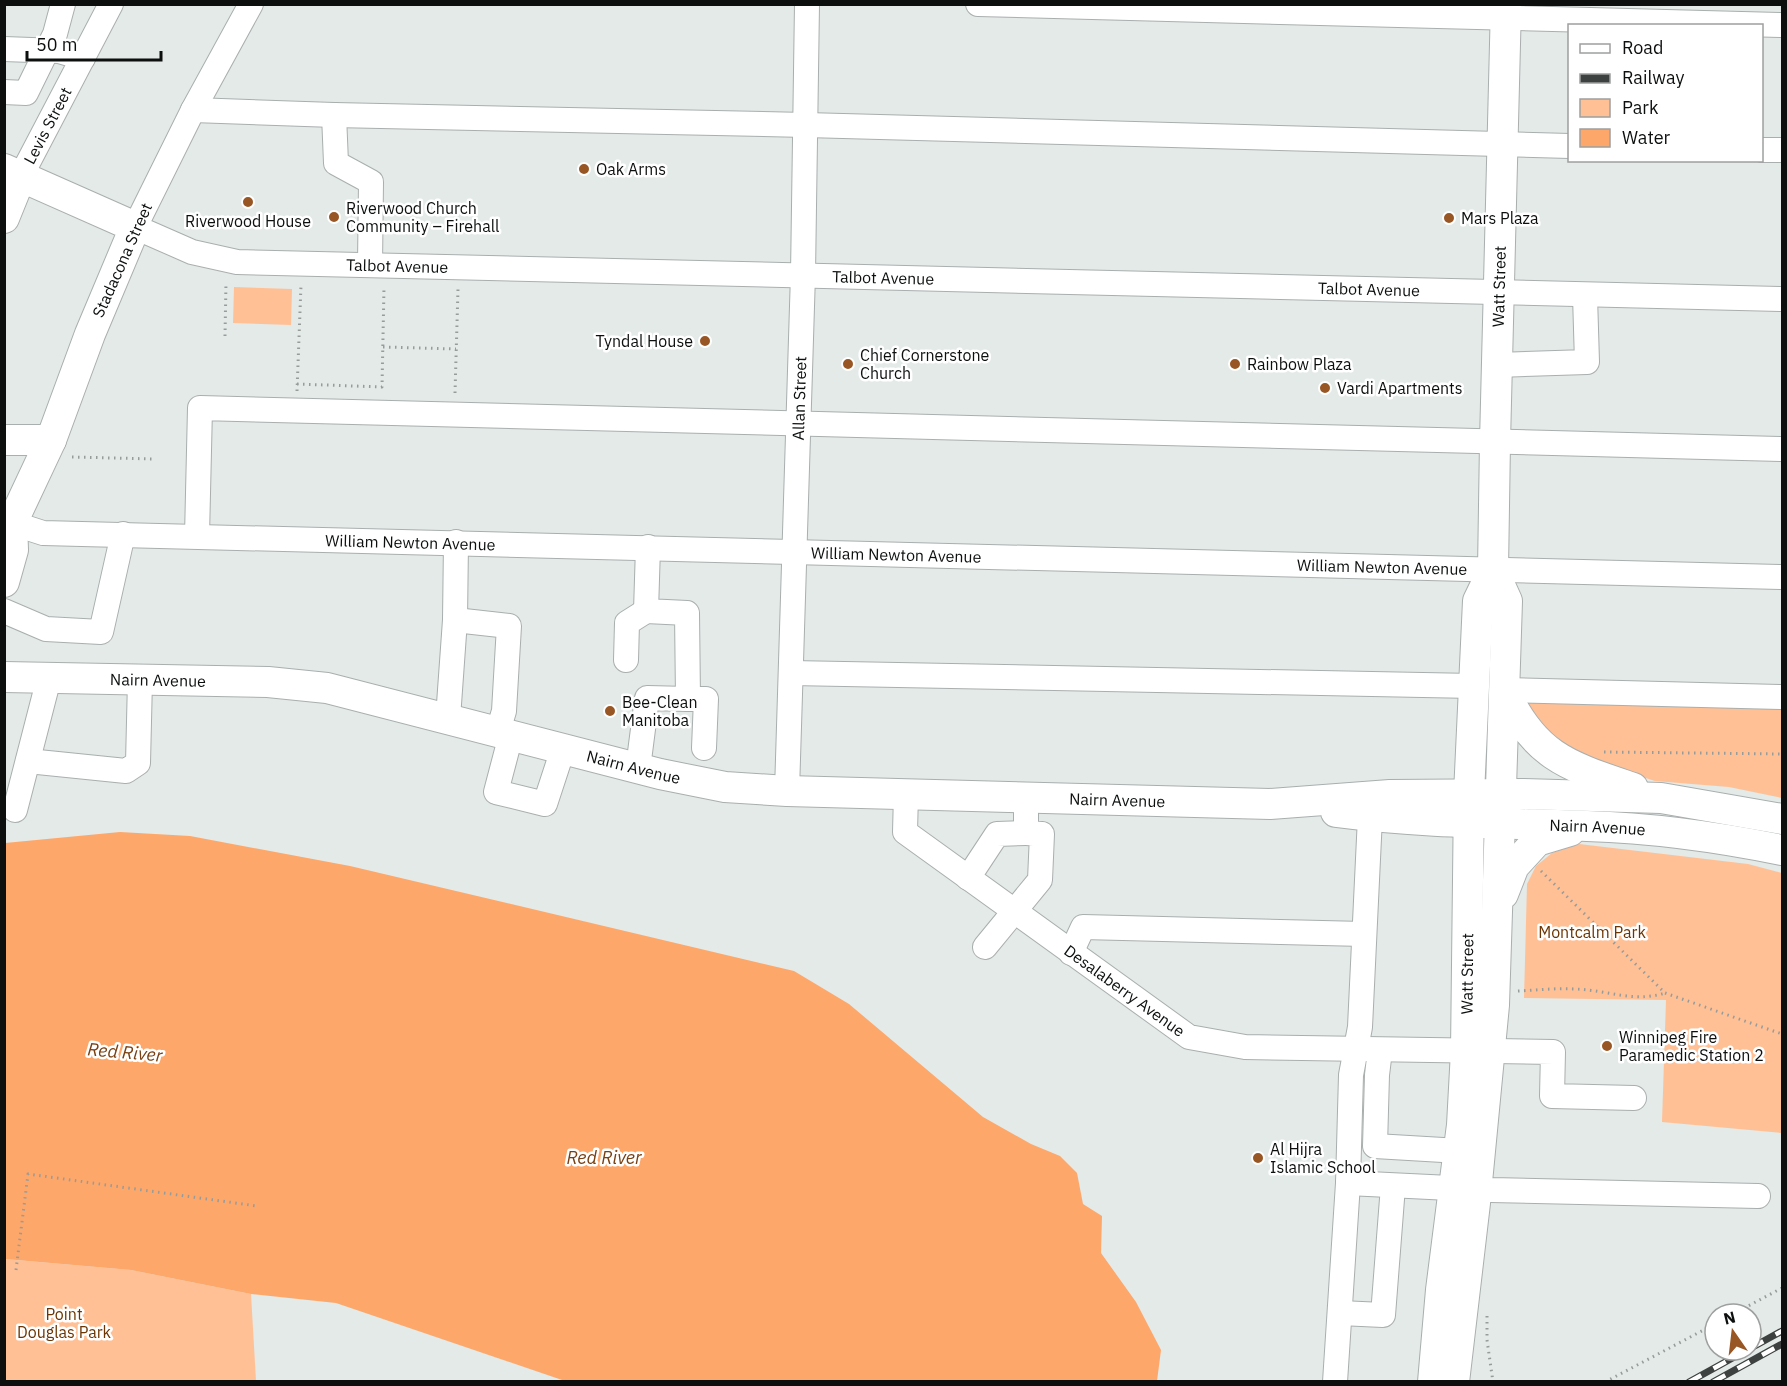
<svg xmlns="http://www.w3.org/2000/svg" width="1787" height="1386" viewBox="0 0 1787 1386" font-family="'IBM Plex Sans',sans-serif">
  <rect width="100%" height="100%" fill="#e3eae8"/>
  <path fill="#ffc096" d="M 234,287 L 292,289 L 291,325 L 233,323 Z
    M 1525,698 L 1782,704 L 1782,798 L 1729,787 L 1655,781 L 1602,764 L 1553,737 L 1533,718 Z
    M 1579,844 L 1748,864 L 1782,873 L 1782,1133 L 1662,1122 L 1666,1000 L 1524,998 L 1527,884 L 1536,866 L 1552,853 Z
    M 4,1259 L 131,1270 L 251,1294 L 256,1381 L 5,1381 Z"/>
  <path fill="#fea76a" d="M 120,832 L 190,836 L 350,866 L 794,971 L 849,1004 L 983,1117 L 1031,1144 L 1060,1156 L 1077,1173 L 1083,1204 L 1102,1216 L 1101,1253 L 1136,1302 L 1161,1350 L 1157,1381 L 565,1381 L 336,1303 L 251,1294 L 131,1270 L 5,1259 L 5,843 Z"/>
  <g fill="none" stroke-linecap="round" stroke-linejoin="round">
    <g stroke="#a9afae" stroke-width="26">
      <g id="minor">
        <path id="s1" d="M 251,4 L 193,110 L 135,227 L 192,252 L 237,262 L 1782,299"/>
        <path d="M 978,4 L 1782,25"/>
        <path d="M 4,49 L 59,51 L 83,58"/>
        <path d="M 4,92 L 26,93 L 55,34 L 63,4"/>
        <path d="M 193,110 L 334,115 L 806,125 L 1570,146"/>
        <path d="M 334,115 L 336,163 L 371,182 L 370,265"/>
        <path d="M 1762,150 L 1782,150"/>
        <path id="s2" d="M 21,176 L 111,4"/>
        <path d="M 1497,365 L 1587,362 L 1585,296"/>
        <path id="s3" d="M 12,523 L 43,533 L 1782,577"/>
        <path d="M 197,536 L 200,408 L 1782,449"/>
        <path d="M 4,611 L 46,629 L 101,632 L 123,534"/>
        <path d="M 455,620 L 509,626 L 504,711 L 498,731"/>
        <path d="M 626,660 L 627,623 L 646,611"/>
        <path d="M 791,673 L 1474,686"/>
        <path d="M 1504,690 L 1782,697"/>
        <path d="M 688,699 L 706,699 L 704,748"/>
        <path d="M 448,718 L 455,620 L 456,542"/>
        <path d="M 511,735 L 496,792 L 545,804 L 563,749"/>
        <path d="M 28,761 L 126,771 L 138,763 L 140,680"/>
        <path d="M 638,768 L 647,698 L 688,699 L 687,613 L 646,611 L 648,547"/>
        <path id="s4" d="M 787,791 L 803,274 L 807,4"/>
        <path id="s5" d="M 906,794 L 905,832 L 1189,1037 L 1245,1047 L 1553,1052 L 1552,1096 L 1634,1098"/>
        <path d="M 15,810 L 49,678"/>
        <path d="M 1370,817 L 1360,1027 L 1351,1075 L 1348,1183 L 1491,1190 L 1758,1196"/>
        <path d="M 968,878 L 997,834 L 1026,833"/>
        <path d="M 985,947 L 1040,880 L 1042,834 L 1026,833 L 1026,798"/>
        <path d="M 1071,953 L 1083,927 L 1364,934"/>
        <path d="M 1380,1050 L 1377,1075 L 1375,1146 L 1477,1152"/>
        <path d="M 1340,1313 L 1383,1315 L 1393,1186"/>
        <path d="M 1335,1382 L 1348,1183"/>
      </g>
    </g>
    <g stroke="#a9afae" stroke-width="32">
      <g id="major">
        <path d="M 4,169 L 135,227 L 90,334 L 51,440 L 12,523 L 4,533"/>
        <path d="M 4,218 L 21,176"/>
        <path d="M 4,440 L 51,440"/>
        <path d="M 4,582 L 13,550 L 12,523"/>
        <path id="s6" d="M 4,677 L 268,682 L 327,688 L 660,774 L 725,787 L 787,791 L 1270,804 L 1390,795 L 1522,794 L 1661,798 L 1782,819"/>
        <path d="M 1505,692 C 1535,757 1569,766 1633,788"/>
        <path id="s7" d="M 1336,812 C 1419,823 1503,823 1587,826 C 1653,828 1718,837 1782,850"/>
        <path d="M 1503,894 L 1514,866 L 1537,841 L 1570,831"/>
        <path id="s8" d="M 1433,1382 L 1441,1290 L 1462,1125 L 1466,1051 L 1469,794 L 1478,601 L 1493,570"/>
        <path id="s9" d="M 1454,1382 L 1475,1203 L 1494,1005 L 1507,601 L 1493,570 L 1495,442 L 1506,4"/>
      </g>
    </g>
    <path stroke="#979c9b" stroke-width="3" stroke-dasharray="1.5 4.5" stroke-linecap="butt" d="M 225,336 L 226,282
      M 383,347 L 456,349
      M 297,384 L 382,387 L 384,287
      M 297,391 L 301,285
      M 455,393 L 458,289
      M 72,457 L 154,459
      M 1604,752 L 1782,754
      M 1541,871 L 1665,993 L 1782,1034
      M 1518,991 C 1537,990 1556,988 1575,989 C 1608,990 1633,1003 1665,993
      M 16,1270 L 28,1174 L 257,1206
      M 1733,1314 L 1782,1288
      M 1487,1316 L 1487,1340 L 1493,1382
      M 1605,1382 L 1715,1324"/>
    <use href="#minor" stroke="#fff" stroke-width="24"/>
    <use href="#major" stroke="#fff" stroke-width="30"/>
    <g stroke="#3d4140" stroke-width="7">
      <path id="rail" d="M 1751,1348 L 1782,1331
        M 1689,1382 L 1747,1350
        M 1713,1382 L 1782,1344"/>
    </g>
    <use href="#rail" stroke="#fff" stroke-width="4.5" stroke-dasharray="14" stroke-linecap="butt"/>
  </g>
  <g fill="#985624" stroke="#fff" stroke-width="2">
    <circle cx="584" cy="169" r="6"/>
    <circle cx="248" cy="202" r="6"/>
    <circle cx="334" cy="217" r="6"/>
    <circle cx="1449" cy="218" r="6"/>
    <circle cx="705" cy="341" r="6"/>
    <circle cx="848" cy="364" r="6"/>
    <circle cx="1235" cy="364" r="6"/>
    <circle cx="1325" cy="388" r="6"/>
    <circle cx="610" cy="711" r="6"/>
    <circle cx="1607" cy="1046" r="6"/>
    <circle cx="1258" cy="1158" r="6"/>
  </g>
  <g text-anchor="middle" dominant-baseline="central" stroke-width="5" stroke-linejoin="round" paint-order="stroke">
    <g font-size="16" fill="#0d0f0f" stroke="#fff">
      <text stroke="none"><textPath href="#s2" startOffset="57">Levis Street</textPath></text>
      <text transform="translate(122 260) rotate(-66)">Stadacona Street</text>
      <text stroke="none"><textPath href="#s1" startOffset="520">Talbot Avenue</textPath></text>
      <text stroke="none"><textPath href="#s1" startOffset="1006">Talbot Avenue</textPath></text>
      <text stroke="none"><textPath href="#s9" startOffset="1101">Watt Street</textPath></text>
      <text stroke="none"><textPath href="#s1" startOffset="1492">Talbot Avenue</textPath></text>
      <text stroke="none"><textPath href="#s4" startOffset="393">Allan Street</textPath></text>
      <text stroke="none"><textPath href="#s3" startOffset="400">William Newton Avenue</textPath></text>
      <text stroke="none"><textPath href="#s3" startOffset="886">William Newton Avenue</textPath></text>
      <text stroke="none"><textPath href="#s3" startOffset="1372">William Newton Avenue</textPath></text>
      <text stroke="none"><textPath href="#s6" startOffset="154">Nairn Avenue</textPath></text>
      <text stroke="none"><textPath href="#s6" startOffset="640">Nairn Avenue</textPath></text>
      <text stroke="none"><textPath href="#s6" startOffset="1126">Nairn Avenue</textPath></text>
      <text stroke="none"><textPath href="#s7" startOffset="262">Nairn Avenue</textPath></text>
      <text stroke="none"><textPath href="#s8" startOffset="410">Watt Street</textPath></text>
      <text stroke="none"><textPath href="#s5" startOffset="309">Desalaberry Avenue</textPath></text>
    </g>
    <g font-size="16" fill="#0d0f0f" stroke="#fff" text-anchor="start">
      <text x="596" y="169">Oak Arms</text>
      <text x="346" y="208">Riverwood Church<tspan x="346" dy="18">Community – Firehall</tspan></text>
      <text x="1461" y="218">Mars Plaza</text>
      <text x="248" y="221" text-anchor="middle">Riverwood House</text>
      <text x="693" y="341" text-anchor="end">Tyndal House</text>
      <text x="860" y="355">Chief Cornerstone<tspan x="860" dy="18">Church</tspan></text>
      <text x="1247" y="364">Rainbow Plaza</text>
      <text x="1337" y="388">Vardi Apartments</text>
      <text x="622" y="702">Bee-Clean<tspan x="622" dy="18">Manitoba</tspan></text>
      <text x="1619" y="1037">Winnipeg Fire<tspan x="1619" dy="18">Paramedic Station 2</tspan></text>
      <text x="1270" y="1149">Al Hijra<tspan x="1270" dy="18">Islamic School</tspan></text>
    </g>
    <g font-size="16" fill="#6c3604" stroke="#fff">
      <text x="1592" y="932">Montcalm Park</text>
      <text x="64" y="1314">Point<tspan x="64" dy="18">Douglas Park</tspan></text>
    </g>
    <g font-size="18" font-style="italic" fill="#784013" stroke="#fff">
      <text transform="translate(125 1052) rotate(5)">Red River</text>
      <text x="604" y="1157">Red River</text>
    </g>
  </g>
  <rect width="1787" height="1386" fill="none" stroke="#0d0f0f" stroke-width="12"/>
  <rect x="1568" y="24" width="195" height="138" fill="#ffffff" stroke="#9e9f9f" stroke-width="1.5"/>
  <rect x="1580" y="44" width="30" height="9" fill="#ffffff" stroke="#9e9f9f" stroke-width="1.5"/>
  <text x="1622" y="54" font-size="18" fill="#0d0f0f">Road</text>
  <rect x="1580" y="74" width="30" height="9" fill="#3d4140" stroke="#9e9f9f" stroke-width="1.5"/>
  <text x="1622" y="84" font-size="18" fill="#0d0f0f">Railway</text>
  <rect x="1580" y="99" width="30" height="18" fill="#ffc096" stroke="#9e9f9f" stroke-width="1.5"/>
  <text x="1622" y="114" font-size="18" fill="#0d0f0f">Park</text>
  <rect x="1580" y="129" width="30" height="18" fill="#fea76a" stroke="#9e9f9f" stroke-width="1.5"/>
  <text x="1622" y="144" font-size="18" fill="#0d0f0f">Water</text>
  <g transform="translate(1733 1332) rotate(346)"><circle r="28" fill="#ffffff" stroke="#9e9f9f" stroke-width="1.5"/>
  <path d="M0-4.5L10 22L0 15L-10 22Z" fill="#985624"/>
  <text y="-9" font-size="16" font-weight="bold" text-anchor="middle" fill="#0d0f0f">N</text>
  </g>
  <path d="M27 51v9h134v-9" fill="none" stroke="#0d0f0f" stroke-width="3"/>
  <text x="36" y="51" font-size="18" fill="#0d0f0f" stroke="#ffffff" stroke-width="4.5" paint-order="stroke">50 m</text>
</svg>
